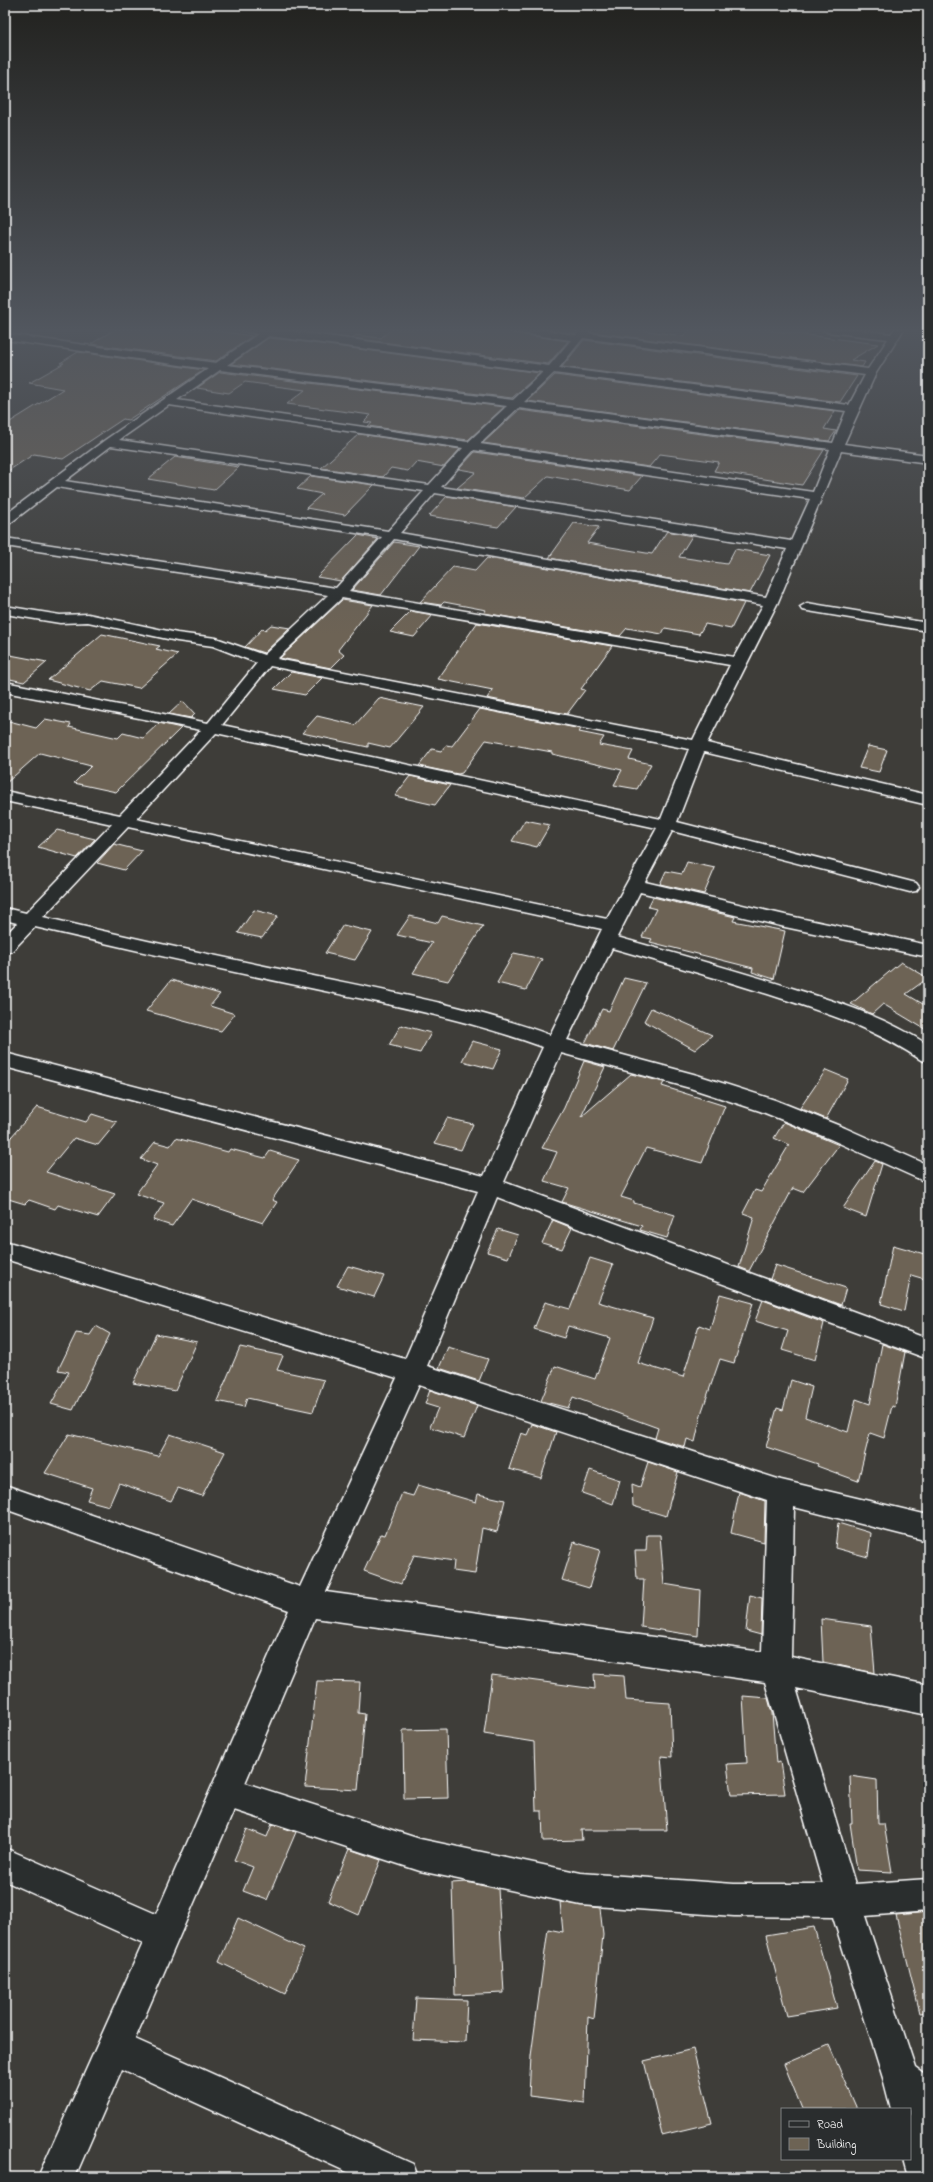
<svg xmlns="http://www.w3.org/2000/svg" width="933" height="2182" viewBox="0 0 933 2182" font-family="'Indie Flower',sans-serif">
  <rect width="100%" height="100%" fill="#3e3d39"/>
  <filter id="ink" filterUnits="userSpaceOnUse"><feTurbulence type="fractalNoise" baseFrequency=".025" numOctaves="2"/><feDisplacementMap in="SourceGraphic" scale="8" xChannelSelector="R" yChannelSelector="G"/><feConvolveMatrix kernelMatrix="1 2 1 2 8 2 1 2 1" color-interpolation-filters="sRGB"/></filter>
  <g filter="url(#ink)">
    <path fill="#6d6354" stroke="#fff" d="M 115,329 L 206,329 L 252,336 L 216,361 L 91,344 Z
      M 391,329 L 449,329 L 484,334 L 484,329 L 507,329 L 513,333 L 568,341 L 548,364 L 352,338 L 356,335 L 381,338 Z
      M 592,329 L 635,329 L 683,336 L 690,329 L 761,329 L 878,344 L 851,360 L 865,362 L 862,367 L 591,332 Z
      M 268,338 L 289,340 L 540,373 L 512,398 L 231,364 Z
      M 584,340 L 857,376 L 840,402 L 562,367 Z
      M 78,352 L 204,370 L 128,420 L 123,419 L 63,459 L 34,454 L 5,473 L 5,425 L 63,389 L 29,383 L 64,363 L 60,363 Z
      M 220,372 L 504,407 L 468,440 L 368,426 L 372,423 L 364,422 L 371,415 L 287,404 L 305,390 L 245,382 L 229,393 L 197,388 Z
      M 555,375 L 835,411 L 824,429 L 836,431 L 829,441 L 527,401 Z
      M 519,410 L 824,450 L 802,485 L 714,471 L 719,462 L 660,454 L 649,467 L 483,443 Z
      M 359,434 L 460,449 L 444,467 L 416,462 L 408,471 L 391,468 L 383,477 L 321,468 Z
      M 475,452 L 642,476 L 630,490 L 548,476 L 524,498 L 457,488 L 476,472 L 459,469 Z
      M 175,457 L 239,467 L 214,490 L 148,479 Z
      M 311,476 L 374,485 L 345,515 L 306,508 L 322,494 L 297,489 Z
      M 447,496 L 516,507 L 498,527 L 429,516 Z
      M 574,523 L 599,527 L 587,543 L 652,554 L 667,531 L 692,536 L 679,557 L 727,564 L 735,549 L 770,555 L 750,593 L 549,558 Z
      M 358,535 L 378,539 L 341,581 L 317,577 Z
      M 394,542 L 419,546 L 381,595 L 352,590 Z
      M 487,558 L 543,567 L 744,603 L 731,629 L 705,624 L 699,634 L 665,628 L 662,634 L 627,628 L 620,636 L 484,613 L 486,610 L 444,602 L 441,605 L 420,602 L 453,567 L 475,571 Z
      M 342,600 L 373,605 L 338,650 L 344,655 L 331,668 L 280,658 Z
      M 411,611 L 433,615 L 414,637 L 390,632 Z
      M 477,623 L 612,646 L 581,689 L 585,690 L 567,714 L 487,698 L 493,690 L 438,679 Z
      M 271,625 L 290,628 L 264,653 L 245,647 L 262,629 L 265,630 Z
      M 102,634 L 160,646 L 156,649 L 178,654 L 139,688 L 103,681 L 90,691 L 48,680 Z
      M 5,654 L 47,662 L 24,682 L 5,678 Z
      M 291,672 L 322,678 L 305,695 L 274,689 Z
      M 379,698 L 424,707 L 390,748 L 368,743 L 368,747 L 302,733 L 317,716 L 355,725 Z
      M 183,701 L 195,714 L 191,718 L 169,714 Z
      M 480,709 L 581,729 L 579,732 L 604,737 L 599,745 L 633,751 L 629,759 L 651,764 L 637,789 L 614,785 L 622,770 L 552,754 L 552,752 L 486,740 L 462,773 L 458,774 L 419,766 L 432,749 L 441,751 L 446,745 L 452,746 Z
      M 45,719 L 71,724 L 69,727 L 118,738 L 123,733 L 143,738 L 159,723 L 181,728 L 116,792 L 74,783 L 91,766 L 40,753 L 5,784 L 5,720 L 36,728 Z
      M 868,746 L 887,750 L 879,772 L 859,768 Z
      M 410,776 L 450,785 L 435,805 L 395,796 Z
      M 525,820 L 550,825 L 537,847 L 512,841 Z
      M 57,830 L 95,839 L 77,858 L 38,847 Z
      M 114,844 L 142,851 L 124,870 L 97,863 Z
      M 687,862 L 715,868 L 704,894 L 660,884 L 666,871 L 682,874 Z
      M 653,897 L 735,917 L 733,921 L 785,931 L 774,979 L 752,972 L 753,968 L 650,942 L 652,939 L 642,937 L 656,909 L 648,907 Z
      M 254,910 L 278,916 L 262,938 L 238,933 Z
      M 410,916 L 438,923 L 442,916 L 483,926 L 448,981 L 413,973 L 432,943 L 397,935 Z
      M 343,925 L 372,932 L 355,960 L 325,953 Z
      M 514,953 L 542,959 L 526,990 L 497,983 Z
      M 901,962 L 928,978 L 906,994 L 928,1007 L 928,1031 L 883,1004 L 872,1014 L 851,1004 Z
      M 624,978 L 646,983 L 613,1051 L 585,1043 L 602,1009 L 609,1011 Z
      M 171,980 L 220,994 L 210,1006 L 235,1014 L 221,1031 L 146,1011 Z
      M 651,1008 L 712,1035 L 695,1050 L 644,1021 Z
      M 401,1025 L 431,1033 L 420,1053 L 389,1045 Z
      M 472,1041 L 502,1049 L 493,1069 L 462,1061 Z
      M 584,1061 L 605,1067 L 581,1117 L 631,1074 L 664,1082 L 662,1086 L 725,1106 L 702,1163 L 646,1148 L 621,1197 L 634,1201 L 634,1203 L 675,1215 L 667,1238 L 640,1230 L 642,1226 L 562,1202 L 569,1188 L 544,1181 L 557,1152 L 542,1148 L 564,1108 Z
      M 826,1070 L 848,1079 L 826,1119 L 800,1108 Z
      M 37,1107 L 86,1122 L 92,1114 L 117,1122 L 98,1145 L 74,1138 L 46,1172 L 115,1194 L 98,1217 L 58,1205 L 55,1209 L 29,1200 L 25,1204 L 5,1198 L 5,1144 Z
      M 447,1118 L 473,1124 L 461,1150 L 435,1143 Z
      M 784,1122 L 839,1145 L 803,1192 L 793,1188 L 749,1271 L 739,1267 L 754,1217 L 743,1213 L 755,1190 L 761,1192 L 789,1145 L 774,1138 Z
      M 176,1138 L 228,1152 L 230,1149 L 265,1158 L 270,1151 L 299,1160 L 272,1200 L 277,1202 L 263,1223 L 191,1199 L 172,1226 L 153,1220 L 164,1203 L 136,1194 L 157,1165 L 141,1159 L 155,1142 L 170,1146 Z
      M 875,1161 L 882,1164 L 866,1217 L 843,1208 Z
      M 553,1220 L 572,1228 L 562,1249 L 542,1243 Z
      M 498,1229 L 518,1235 L 508,1258 L 487,1252 Z
      M 893,1245 L 928,1255 L 928,1280 L 911,1275 L 904,1311 L 881,1304 Z
      M 590,1258 L 613,1265 L 598,1302 L 653,1318 L 638,1363 L 683,1377 L 699,1325 L 710,1329 L 720,1294 L 753,1303 L 734,1363 L 720,1359 L 702,1411 L 695,1442 L 687,1439 L 685,1447 L 655,1438 L 658,1428 L 573,1397 L 568,1408 L 541,1401 L 555,1366 L 595,1379 L 610,1338 L 568,1326 L 564,1338 L 534,1329 L 545,1302 L 570,1309 Z
      M 775,1265 L 846,1288 L 841,1305 L 770,1279 Z
      M 348,1266 L 384,1276 L 374,1297 L 337,1286 Z
      M 763,1300 L 824,1323 L 815,1360 L 782,1350 L 788,1331 L 755,1321 Z
      M 96,1326 L 110,1334 L 73,1410 L 51,1404 L 69,1372 L 58,1370 L 76,1333 L 90,1335 Z
      M 156,1334 L 197,1342 L 175,1391 L 133,1383 Z
      M 882,1344 L 905,1352 L 895,1407 L 892,1406 L 884,1438 L 870,1433 L 858,1481 L 817,1466 L 818,1464 L 766,1447 L 777,1408 L 783,1410 L 791,1380 L 812,1387 L 805,1417 L 848,1432 L 856,1399 L 870,1404 Z
      M 240,1347 L 283,1356 L 277,1370 L 324,1380 L 313,1412 L 247,1398 L 244,1407 L 217,1401 Z
      M 448,1347 L 488,1359 L 479,1381 L 439,1368 Z
      M 430,1390 L 477,1406 L 464,1438 L 430,1427 L 438,1408 L 425,1404 Z
      M 532,1424 L 556,1432 L 541,1478 L 509,1469 L 521,1433 L 527,1435 Z
      M 69,1434 L 158,1456 L 170,1434 L 225,1452 L 202,1496 L 178,1488 L 171,1501 L 119,1483 L 109,1506 L 87,1500 L 92,1488 L 45,1473 Z
      M 648,1462 L 678,1472 L 666,1516 L 633,1506 L 632,1484 L 640,1487 Z
      M 590,1470 L 620,1480 L 613,1504 L 582,1493 Z
      M 418,1485 L 476,1502 L 478,1494 L 505,1500 L 497,1532 L 482,1528 L 475,1574 L 453,1571 L 454,1561 L 414,1555 L 401,1584 L 364,1571 L 381,1534 L 385,1535 L 402,1493 L 413,1496 Z
      M 739,1492 L 765,1501 L 764,1542 L 731,1533 Z
      M 838,1523 L 871,1533 L 868,1557 L 835,1548 Z
      M 647,1535 L 660,1535 L 664,1584 L 700,1590 L 698,1636 L 641,1627 L 644,1579 L 637,1579 L 635,1551 L 646,1551 Z
      M 574,1542 L 600,1550 L 589,1588 L 562,1580 Z
      M 750,1595 L 762,1598 L 761,1635 L 746,1631 Z
      M 821,1619 L 871,1626 L 875,1673 L 823,1662 Z
      M 594,1674 L 624,1676 L 626,1700 L 670,1703 L 672,1757 L 661,1756 L 667,1830 L 581,1830 L 582,1840 L 543,1841 L 542,1811 L 536,1811 L 534,1742 L 484,1734 L 492,1675 L 595,1689 Z
      M 317,1681 L 360,1682 L 358,1713 L 365,1714 L 358,1790 L 305,1787 Z
      M 743,1696 L 768,1698 L 772,1713 L 776,1763 L 780,1762 L 785,1794 L 731,1795 L 727,1764 L 747,1763 Z
      M 446,1729 L 448,1798 L 404,1799 L 403,1730 Z
      M 850,1776 L 877,1780 L 878,1824 L 884,1824 L 892,1872 L 857,1870 L 850,1823 L 852,1823 Z
      M 272,1824 L 296,1832 L 267,1900 L 243,1891 L 253,1867 L 234,1860 L 247,1829 L 267,1837 Z
      M 349,1849 L 381,1860 L 359,1915 L 328,1901 Z
      M 466,1882 L 498,1889 L 504,1993 L 455,1995 L 452,1883 Z
      M 560,1902 L 600,1908 L 603,1935 L 594,2019 L 588,2017 L 585,2103 L 529,2096 L 531,2056 L 548,1929 L 563,1932 Z
      M 928,1912 L 928,2012 L 920,2013 L 896,1915 Z
      M 238,1918 L 304,1949 L 285,1994 L 219,1962 Z
      M 814,1927 L 837,2008 L 787,2016 L 766,1935 Z
      M 416,1998 L 467,2000 L 465,2042 L 413,2040 Z
      M 829,2045 L 857,2109 L 802,2109 L 784,2064 Z
      M 693,2049 L 712,2123 L 662,2135 L 644,2061 Z"/>
    <g fill="none" stroke-linecap="round" stroke-linejoin="round">
      <g stroke="#fff" stroke-width="3">
        <path id="street" d="M 234,329 L 276,329 L 549,366 L 571,340 L 513,332 L 508,329 L 538,329 L 576,335 L 580,329 L 591,329 L 588,333 L 868,369 L 888,339 L 827,332 L 822,329 L 856,329 L 891,334 L 894,329 L 904,329 L 876,373 L 844,444 L 928,455 L 928,463 L 841,451 L 778,602 L 707,743 L 928,795 L 928,805 L 704,752 L 677,822 L 916,883 L 919,887 L 916,891 L 910,892 L 672,831 L 645,882 L 785,915 L 928,945 L 928,957 L 785,927 L 640,892 L 617,937 C 676,954 736,970 795,989 C 841,1003 887,1018 928,1045 L 928,1062 L 921,1060 C 877,1030 830,1014 780,998 C 724,980 668,964 612,948 L 567,1040 L 697,1075 L 775,1100 L 845,1128 L 928,1165 L 928,1183 L 830,1139 L 760,1111 L 690,1088 L 561,1053 L 504,1182 L 928,1339 L 928,1359 L 685,1270 L 497,1197 L 427,1366 L 781,1480 L 928,1515 L 928,1541 L 794,1507 L 791,1657 L 928,1685 L 928,1715 L 796,1688 L 855,1884 L 928,1879 L 928,1911 L 865,1916 L 915,2067 L 928,2077 L 928,2177 L 908,2177 L 903,2159 L 910,2159 L 910,2109 L 891,2109 L 883,2078 L 833,1917 L 734,1916 L 581,1905 L 420,1871 L 234,1810 L 135,2039 L 413,2164 L 418,2177 L 358,2177 L 122,2069 L 75,2177 L 38,2177 L 143,1943 L 5,1881 L 5,1848 L 156,1914 L 289,1610 L 5,1509 L 5,1485 L 300,1587 L 397,1378 L 5,1259 L 5,1241 L 405,1359 L 478,1191 L 5,1067 L 5,1053 L 484,1176 L 543,1047 C 461,1017 376,1002 291,984 C 205,966 120,947 35,927 L 12,951 L 5,953 L 5,936 L 17,923 L 5,920 L 5,908 L 26,913 L 112,824 L 5,801 L 5,791 L 120,815 L 201,730 L 5,692 L 5,682 L 208,723 L 257,663 L 213,646 L 177,641 L 88,622 L 60,623 L 5,614 L 5,606 L 60,615 L 88,614 L 177,633 L 216,638 L 264,655 L 328,595 L 5,546 L 5,538 L 336,588 L 382,537 L 57,487 L 9,524 L 5,525 L 5,515 L 105,440 L 208,369 L 5,340 L 5,334 L 216,363 L 258,334 ZM 269,336 L 543,372 L 513,400 L 227,365 ZM 583,338 L 865,375 L 849,405 L 559,368 ZM 220,370 L 507,406 L 468,442 L 177,400 ZM 554,373 L 846,411 L 833,443 L 524,402 ZM 169,405 L 463,448 L 429,485 L 119,440 ZM 518,408 L 830,449 L 813,492 L 480,444 ZM 111,446 L 424,491 L 388,531 L 65,481 ZM 474,450 L 810,499 L 791,541 L 441,487 ZM 435,493 L 787,549 L 766,597 L 400,533 ZM 394,539 L 763,605 L 734,657 L 349,591 ZM 342,598 L 730,665 L 693,740 L 277,659 ZM 270,666 L 689,749 L 661,819 L 222,725 ZM 216,733 L 657,828 L 607,919 L 136,819 ZM 128,827 L 602,929 L 550,1035 C 467,1005 380,990 294,972 C 210,955 127,937 43,917 ZM 419,1385 L 767,1500 L 762,1652 L 326,1592 ZM 315,1618 L 765,1682 L 823,1884 L 734,1884 L 581,1873 L 420,1839 L 245,1783 Z
          M 807,603 L 928,623 L 928,631 L 802,610 L 800,607 Z"/>
      </g>
      <use href="#street" fill="#2a2d2e" fill-rule="evenodd"/>
    </g>
  </g>
  <linearGradient id="sky" x2="0" y2="1"><stop stop-color="#22221f"/><stop offset="0.52" stop-color="#52575f"/><stop offset="1" stop-color="#52575f" stop-opacity="0"/></linearGradient>
  <rect width="933" height="635" fill="url(#sky)"/>
  <rect width="933" height="2182" fill="none" stroke="#2a2d2e" stroke-width="20"/>
  <rect x="10" y="10" width="913" height="2162" fill="none" stroke="#fff" stroke-width="1.5" filter="url(#ink)"/>
  <rect x="781" y="2108" width="130" height="52" fill="#2a2d2e" stroke="#7f8182"/>
  <rect x="789" y="2121" width="20" height="6" fill="#2a2d2e" stroke="#7f8182"/>
  <text x="817" y="2128" font-size="12" fill="#ffffff">Road</text>
  <rect x="789" y="2138" width="20" height="12" fill="#6d6354" stroke="#7f8182"/>
  <text x="817" y="2148" font-size="12" fill="#ffffff">Building</text>
</svg>
